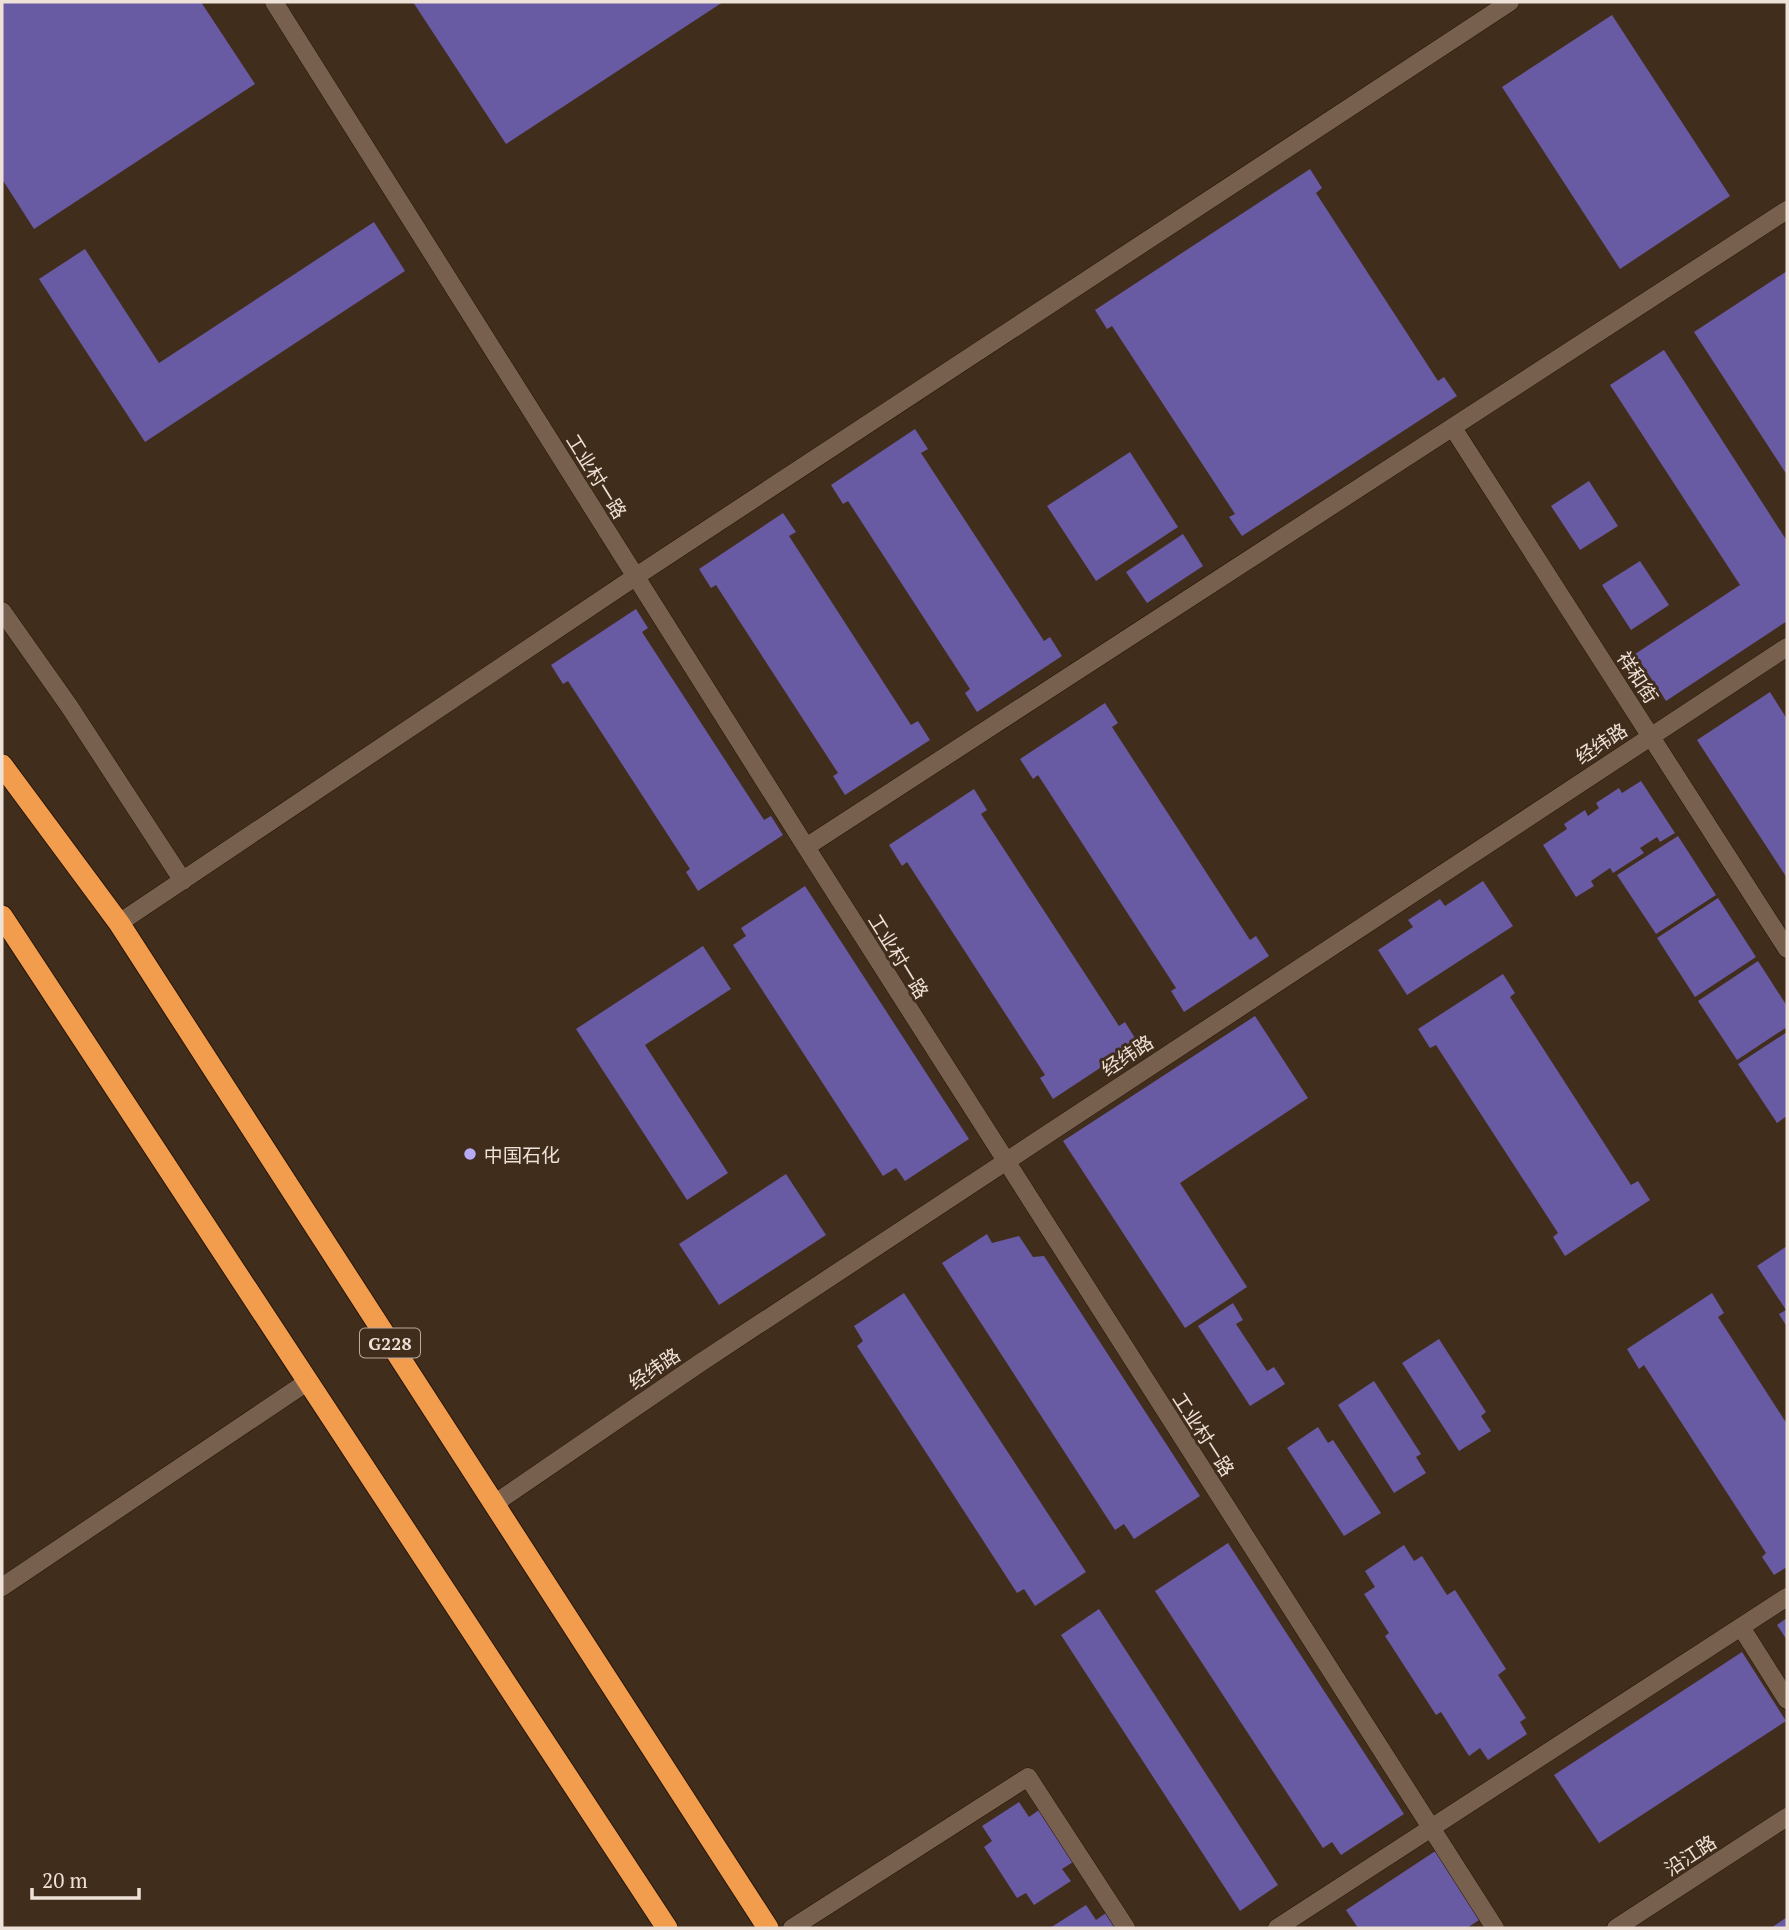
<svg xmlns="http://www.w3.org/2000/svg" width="1789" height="1930" viewBox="0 0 1789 1930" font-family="'PT Serif','Noto Sans SC',serif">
  <rect width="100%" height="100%" fill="#412d1c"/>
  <path fill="#685aa3" d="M 2,2 L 201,2 L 255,84 L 34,229 L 2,179 Z
    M 413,2 L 723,2 L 506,144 Z
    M 1612,15 L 1730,196 L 1620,269 L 1502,87 Z
    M 1310,169 L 1322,188 L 1316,193 L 1438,381 L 1444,377 L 1457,396 L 1242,536 L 1229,517 L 1235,514 L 1112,326 L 1107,329 L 1095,310 Z
    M 374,222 L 405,271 L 145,442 L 39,279 L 85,249 L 159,363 Z
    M 1787,271 L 1787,475 L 1694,332 Z
    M 1664,350 L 1787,541 L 1787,621 L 1666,701 L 1635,654 L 1740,585 L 1610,385 Z
    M 915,429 L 928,449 L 921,453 L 1044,641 L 1050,637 L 1062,656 L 977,712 L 965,693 L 970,689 L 848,501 L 843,504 L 831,485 Z
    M 1130,452 L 1178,527 L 1096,581 L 1047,506 Z
    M 1589,481 L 1618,526 L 1580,550 L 1551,506 Z
    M 783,513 L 796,532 L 789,536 L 911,725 L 918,721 L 930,740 L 845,795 L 833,776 L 838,773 L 716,585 L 711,588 L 699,569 Z
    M 1183,534 L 1203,566 L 1147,603 L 1126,572 Z
    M 1640,561 L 1669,605 L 1631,630 L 1602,585 Z
    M 636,609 L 648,628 L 642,632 L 764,820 L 771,816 L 783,835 L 698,891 L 686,872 L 690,869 L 568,681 L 563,684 L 551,665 Z
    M 1770,692 L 1787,719 L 1787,878 L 1697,740 Z
    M 1105,703 L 1118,723 L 1112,727 L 1250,940 L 1256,936 L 1269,956 L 1184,1012 L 1171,991 L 1176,988 L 1038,775 L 1033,779 L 1020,759 Z
    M 1641,781 L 1675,833 L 1660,842 L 1657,837 L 1640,848 L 1644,853 L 1613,873 L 1610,868 L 1591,881 L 1594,886 L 1576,897 L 1543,845 L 1567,829 L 1564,824 L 1585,810 L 1588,816 L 1599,808 L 1596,803 L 1619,788 L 1622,793 Z
    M 974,789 L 987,810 L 981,814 L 1119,1026 L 1125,1022 L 1138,1043 L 1053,1099 L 1040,1078 L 1045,1075 L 907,862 L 902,866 L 889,845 Z
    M 1678,836 L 1716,895 L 1656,934 L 1617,875 Z
    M 1483,881 L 1513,926 L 1407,995 L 1378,950 L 1413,927 L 1408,920 L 1440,899 L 1445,906 Z
    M 805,886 L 969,1139 L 905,1181 L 896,1168 L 883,1176 L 733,945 L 746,936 L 741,928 Z
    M 1718,898 L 1756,957 L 1695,997 L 1657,938 Z
    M 703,946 L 731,989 L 645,1045 L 728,1173 L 687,1200 L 576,1029 Z
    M 1758,961 L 1787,1006 L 1787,1027 L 1737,1060 L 1698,1001 Z
    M 1503,974 L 1515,993 L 1510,997 L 1631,1185 L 1638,1181 L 1650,1200 L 1565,1256 L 1553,1237 L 1558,1233 L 1436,1045 L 1430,1048 L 1418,1029 Z
    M 1255,1016 L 1308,1098 L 1180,1183 L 1247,1287 L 1185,1328 L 1063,1141 Z
    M 1787,1032 L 1787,1116 L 1777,1123 L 1738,1064 Z
    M 786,1174 L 826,1235 L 719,1305 L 679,1244 Z
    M 987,1234 L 992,1243 L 1019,1236 L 1033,1257 L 1044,1256 L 1200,1496 L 1134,1539 L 1124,1524 L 1115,1530 L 942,1263 Z
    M 1787,1246 L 1787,1327 L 1779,1314 L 1786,1310 L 1757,1266 Z
    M 904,1293 L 1086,1572 L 1035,1606 L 1024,1589 L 1017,1593 L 857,1346 L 863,1341 L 854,1326 Z
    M 1712,1293 L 1724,1313 L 1718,1317 L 1787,1424 L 1787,1567 L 1774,1575 L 1762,1557 L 1766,1553 L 1644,1365 L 1639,1369 L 1627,1349 Z
    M 1233,1303 L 1243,1320 L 1236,1324 L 1267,1371 L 1274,1367 L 1285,1384 L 1250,1406 L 1198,1326 Z
    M 1439,1339 L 1486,1412 L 1481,1416 L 1491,1431 L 1459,1451 L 1402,1363 Z
    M 1374,1381 L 1421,1454 L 1416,1457 L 1426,1473 L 1394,1493 L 1338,1405 Z
    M 1318,1427 L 1328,1443 L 1333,1440 L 1381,1513 L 1344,1536 L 1287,1448 Z
    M 1228,1543 L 1404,1814 L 1341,1855 L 1332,1842 L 1323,1848 L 1155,1591 Z
    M 1404,1545 L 1414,1561 L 1422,1556 L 1447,1595 L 1455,1590 L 1506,1669 L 1498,1675 L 1526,1718 L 1520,1722 L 1527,1734 L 1488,1760 L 1480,1748 L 1469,1756 L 1441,1712 L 1436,1715 L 1385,1636 L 1389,1633 L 1364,1594 L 1375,1587 L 1365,1571 Z
    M 1099,1609 L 1278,1885 L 1240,1911 L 1061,1635 Z
    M 1787,1618 L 1787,1640 L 1777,1625 Z
    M 1742,1652 L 1786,1721 L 1599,1843 L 1554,1775 Z
    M 1019,1802 L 1029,1817 L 1039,1810 L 1073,1862 L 1062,1869 L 1071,1881 L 1034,1905 L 1026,1893 L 1017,1898 L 984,1847 L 992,1841 L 982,1826 Z
    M 1440,1848 L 1485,1916 L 1467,1928 L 1358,1928 L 1346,1910 Z
    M 1086,1905 L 1096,1920 L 1106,1913 L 1116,1928 L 1050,1928 Z
    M 1787,1917 L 1787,1928 L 1771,1928 Z"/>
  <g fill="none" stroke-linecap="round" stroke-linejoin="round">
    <g stroke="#271505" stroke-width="19">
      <path id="minor" d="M 274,2 L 806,847 L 1495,1928
        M 1453,428 L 1787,949
        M 2,611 L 69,706 L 183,881
        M 806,847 L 1787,210
        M 119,923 L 635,577 L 1510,2
        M 494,1504 L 700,1363 L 1787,647
        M 2,1587 L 307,1382
        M 1741,1627 L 1787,1700
        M 792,1928 L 1028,1777 L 1126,1928
        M 1277,1928 L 1787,1597
        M 1616,1928 L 1787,1817"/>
    </g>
    <g stroke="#271505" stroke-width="23">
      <path id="highway" d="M 2,765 L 119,923 L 768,1928
        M 2,916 L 667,1928"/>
    </g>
    <use href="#minor" stroke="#77604e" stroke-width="18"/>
    <use href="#highway" stroke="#f29d4e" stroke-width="21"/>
  </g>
  <circle fill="#b7abf8" stroke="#412d1c" stroke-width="2.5" cx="470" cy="1154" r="7"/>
  <g text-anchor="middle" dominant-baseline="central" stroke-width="6" stroke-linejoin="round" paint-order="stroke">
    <rect fill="#412d1c" stroke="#baab9f" stroke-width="2" x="360" y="1328.5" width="60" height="29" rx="5"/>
    <g font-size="18" font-weight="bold" fill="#eee1d7">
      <text x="390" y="1343">G228</text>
    </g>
    <g font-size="19" fill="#eee1d7" stroke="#412d1c">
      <text transform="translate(597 476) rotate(58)">工业村一路</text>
      <text transform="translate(1638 677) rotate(57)">祥和街</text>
      <text transform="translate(1601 743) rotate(-33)">经纬路</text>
      <text transform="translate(899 956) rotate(58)">工业村一路</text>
      <text transform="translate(1127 1055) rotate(-33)">经纬路</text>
      <text transform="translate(654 1368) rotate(-34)">经纬路</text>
      <text transform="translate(1204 1434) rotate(57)">工业村一路</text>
      <text transform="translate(1690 1855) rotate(-33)">沿江路</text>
    </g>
    <g font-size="19" fill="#eee1d7" stroke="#412d1c" text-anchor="start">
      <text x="484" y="1154">中国石化</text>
    </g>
  </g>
  <rect width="1789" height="1930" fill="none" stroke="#eee1d7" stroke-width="7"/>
  <path d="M32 1888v10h107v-10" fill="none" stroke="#eee1d7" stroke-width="3.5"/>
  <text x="42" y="1888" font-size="21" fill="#eee1d7" stroke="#412d1c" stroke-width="5" paint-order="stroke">20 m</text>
</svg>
